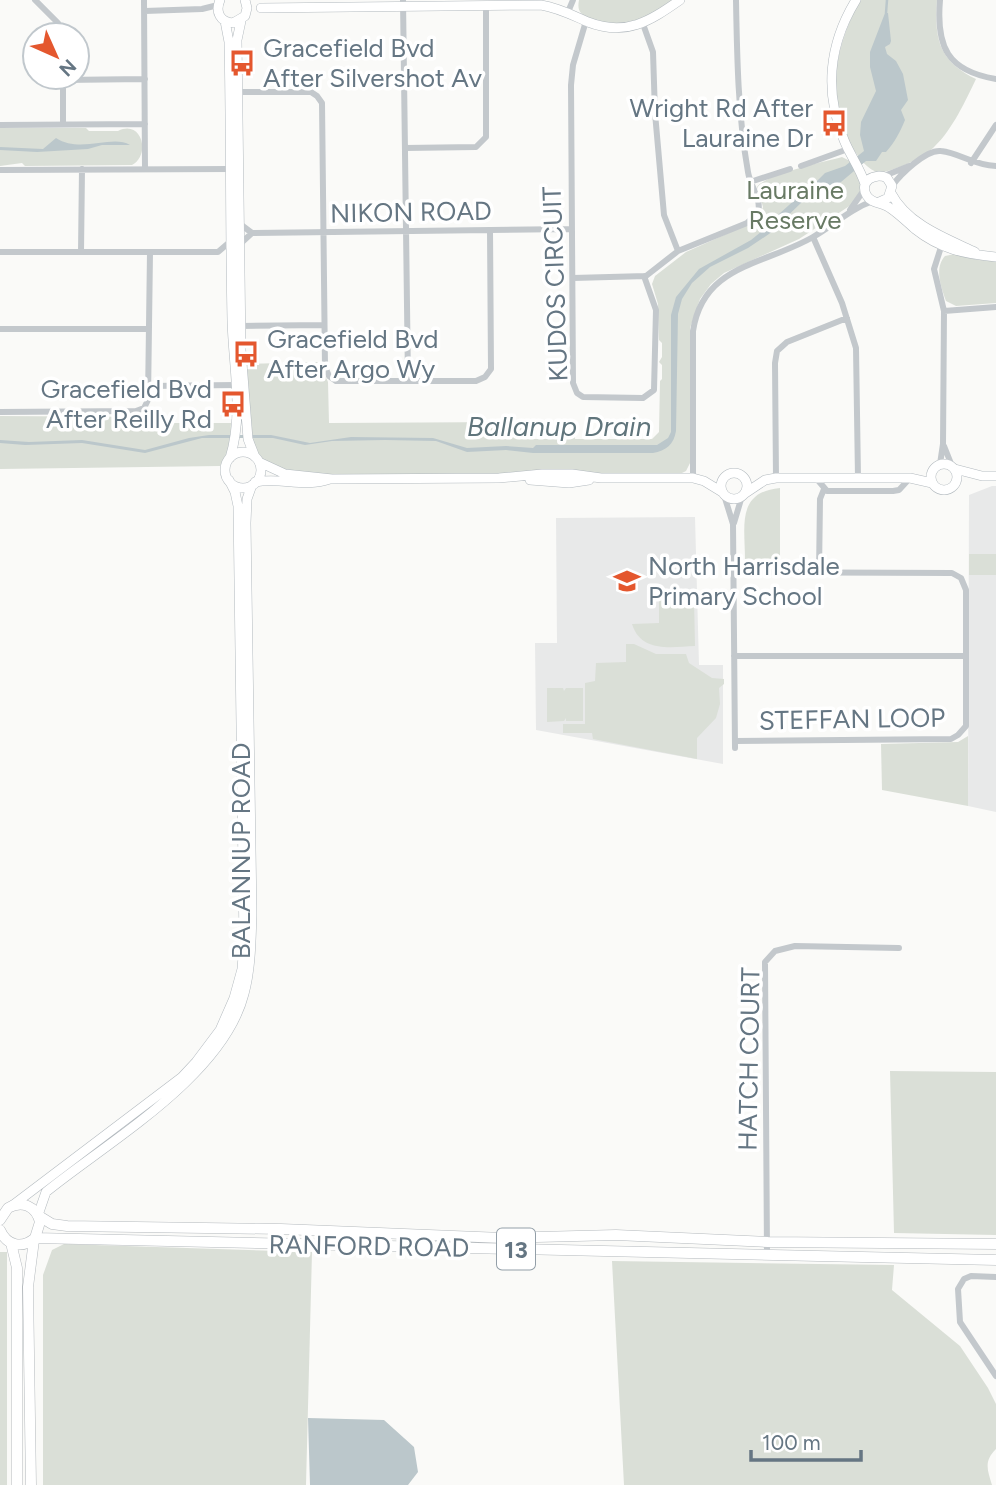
<svg xmlns="http://www.w3.org/2000/svg" width="996" height="1485" viewBox="0 0 996 1485" font-family="Figtree,sans-serif">
  <rect width="100%" height="100%" fill="#fafaf8"/>
  <path fill="#e8e9e9" d="M 992,486 L 996,486 L 996,812 L 968,806 L 969,495 Z
    M 695,517 L 699,665 L 723,665 L 723,764 L 536,730 L 535,643 L 557,643 L 556,518 Z"/>
  <path fill="#dadfd7" d="M 579,0 L 673,0 C 648,18 619,32 588,18 C 580,14 577,10 579,0 Z
    M 860,0 L 937,0 C 934,39 939,61 976,79 C 966,100 952,130 935,146 C 923,159 897,169 880,173 C 867,170 859,158 852,147 C 824,97 835,48 860,0 Z
    M 0,128 L 86,128 L 89,131 L 118,131 C 142,119 151,155 132,165 L 25,166 L 22,163 L 0,166 Z
    M 842,157 L 850,161 L 862,184 L 861,190 L 851,205 L 799,239 L 724,273 L 711,284 L 700,299 L 690,328 L 691,461 L 686,471 L 680,474 L 300,474 C 287,470 268,467 259,456 C 245,439 248,387 246,364 L 319,362 L 328,382 L 329,423 L 533,422 L 533,439 L 564,439 L 564,431 L 575,431 L 575,439 L 652,439 L 659,432 L 660,381 L 662,379 L 662,365 L 659,362 L 662,357 L 662,343 L 659,340 L 658,304 L 652,284 L 655,276 L 686,252 L 758,220 L 763,207 L 757,187 C 766,174 824,162 842,157 Z
    M 955,254 L 978,260 L 996,261 L 996,303 L 956,306 L 946,301 C 941,287 934,268 945,256 Z
    M 0,416 L 157,417 L 157,423 L 231,423 L 230,447 L 220,466 L 0,469 Z
    M 780,488 L 780,566 L 775,566 L 768,560 L 747,562 L 745,560 C 745,526 736,492 780,488 Z
    M 969,554 L 996,554 L 996,575 L 969,575 Z
    M 694,599 L 695,646 C 671,647 641,653 632,624 L 659,623 L 659,600 Z
    M 626,644 L 634,644 L 656,654 L 686,654 L 689,663 L 712,678 L 724,679 L 724,684 L 719,688 L 720,704 L 716,718 L 697,738 L 697,759 L 593,739 L 592,733 L 563,733 L 563,724 L 585,724 L 585,683 L 595,681 L 596,663 L 626,662 Z
    M 547,688 L 563,688 L 564,691 L 566,688 L 583,688 L 583,721 L 566,721 L 566,718 L 564,721 L 547,722 Z
    M 968,736 L 968,806 L 882,790 L 881,744 L 958,742 Z
    M 890,1071 L 996,1072 L 996,1235 L 894,1233 Z
    M 64,1244 L 312,1252 L 306,1485 L 43,1485 L 43,1275 L 52,1250 Z
    M 0,1252 L 7,1252 L 7,1485 L 0,1485 Z
    M 612,1261 L 894,1265 L 892,1290 L 960,1346 L 988,1388 L 996,1404 L 996,1449 C 984,1461 987,1469 992,1485 L 624,1485 Z"/>
  <path fill="#bbc7cb" d="M 885,13 L 888,13 L 891,41 L 890,44 L 885,47 L 887,54 L 896,61 L 903,74 L 908,100 L 901,110 L 905,120 C 900,132 895,142 886,152 L 882,152 L 876,161 L 866,161 L 841,182 L 803,201 L 769,234 L 748,248 L 710,267 L 692,283 L 682,299 L 678,314 L 676,431 C 674,444 666,451 653,453 L 533,453 L 506,450 L 467,452 L 436,441 L 385,440 L 332,441 L 305,445 L 273,438 L 202,438 L 145,453 L 82,443 L 25,445 L 0,443 L 0,440 L 29,442 L 82,440 L 145,450 L 189,438 L 209,435 L 271,435 L 310,443 L 351,437 L 433,438 L 467,448 L 506,446 L 533,448 L 536,445 L 657,445 L 668,438 L 671,432 L 671,315 L 676,297 L 699,269 L 751,240 L 777,219 L 779,214 L 798,197 L 806,186 L 815,183 L 825,173 L 845,166 L 864,151 L 860,135 L 861,122 L 876,91 L 870,67 L 870,52 Z
    M 56,138 C 81,154 112,134 130,145 L 102,145 L 88,149 L 37,152 L 0,150 L 0,147 L 43,149 Z
    M 308,1418 L 384,1420 L 414,1447 L 418,1472 L 408,1485 L 310,1485 Z"/>
  <g fill="none" stroke-linecap="round" stroke-linejoin="round">
    <path stroke="#bbc7cb" stroke-width="2.5" d="M 886,13 L 887,0"/>
    <g stroke="#b3babf" stroke-width="10">
      <path id="secondary" d="M 220,0 C 215,12 220,22 233,23 L 245,16 L 247,8 L 245,0
        M 856,0 C 829,44 824,92 844,140 C 850,155 860,168 865,184
        M 261,8 L 541,5 C 559,8 572,15 588,22 C 626,37 650,21 680,0
        M 225,21 L 229,42 C 231,135 230,227 232,320 C 233,365 244,413 230,458
        M 241,21 L 237,40 L 241,350 L 248,439 L 255,457
        M 891,193 C 907,224 945,238 975,252
        M 879,202 L 888,198 L 892,186 L 887,178 C 875,172 858,181 867,196 C 871,203 883,203 890,208 C 899,214 907,222 915,229 C 940,249 965,254 996,257
        M225 470a18 18 0 1 1 36 0a18 18 0 1 1-36 0Z
        M 259,462 L 285,474 L 332,479 L 499,478 L 542,474 L 572,474 L 601,478 L 693,478 L 704,481 L 722,492
        M931 477a13 13 0 1 1 26 0a13 13 0 1 1-26 0Z
        M 955,469 L 982,476 L 996,476
        M721 486a13 13 0 1 1 26 0a13 13 0 1 1-26 0Z
        M 530,480 L 569,483 L 589,480
        M 255,482 C 281,477 305,488 330,479
        M 744,494 L 765,480 L 776,478 L 910,478 L 932,483
        M 13,1205 L 182,1077 L 196,1062 L 220,1030 L 234,998 L 242,969 L 244,942 L 238,506 L 235,492 L 229,480
        M 38,1215 L 46,1192 C 109,1141 223,1076 244,994 C 251,968 251,941 252,914 L 246,523 L 247,499 L 252,485"/>
    </g>
    <g stroke="#b5babe" stroke-width="11">
      <path id="primary" d="M 39,1216 L 52,1224 L 67,1226 L 281,1229 L 503,1238 L 616,1235 L 768,1242 L 996,1244
        M 0,1220 L 8,1208 C 22,1200 36,1206 40,1222 L 35,1238 C 22,1249 7,1246 0,1230
        M 35,1238 L 996,1260
        M 11,1243 L 17,1268 L 17,1485
        M 31,1485 L 28,1287 L 34,1240"/>
    </g>
    <path stroke="#c3c8cc" stroke-width="6" d="M 35,0 L 58,23 L 62,35
      M 144,0 L 145,169
      M 403,0 L 408,381
      M 940,0 C 936,46 947,71 996,79
      M 145,11 L 202,9 L 218,5
      M 568,12 L 573,0
      M 586,21 L 573,65 L 571,85 L 573,383 L 577,393 L 583,397 L 643,398 L 654,390 L 656,310 L 644,276
      M 643,24 L 653,52 L 655,113 L 664,215 L 678,251
      M 63,77 L 63,124
      M 63,80 L 145,79
      M 238,92 L 311,92 L 317,96 L 322,103 L 325,367 L 329,376 L 336,381 L 476,381 L 485,377 L 491,369 L 490,230
      M 0,125 L 145,124
      M 405,148 L 476,147 L 486,137 L 486,5
      M 971,163 L 996,125
      M 801,166 L 848,149
      M 0,170 L 231,169
      M 884,176 L 909,166
      M 750,182 L 790,169
      M 892,186 C 900,175 926,149 941,151 C 960,153 972,165 996,166
      M 850,210 L 864,190
      M 240,224 L 252,233 L 240,244
      M 252,233 L 572,229
      M 813,237 L 842,303 L 856,348 L 858,478
      M 0,252 L 218,252 L 232,240
      M 81,252 L 82,169
      M 573,278 L 646,276 L 678,251 L 747,223 L 758,213 C 762,199 750,186 748,172 C 738,116 737,57 736,0
      M 944,311 L 996,307
      M 240,326 L 324,325
      M 0,329 L 149,329
      M 149,386 L 235,385
      M 0,412 L 136,411 L 144,408 L 148,400 L 150,252
      M 944,446 L 952,466
      M 940,464 L 943,444 L 944,311 L 934,269 L 942,244
      M 693,478 L 693,331 C 703,264 765,265 813,237 C 834,225 850,209 873,201
      M 776,478 L 775,363 L 777,351 L 787,342 L 847,318
      M 816,478 L 827,491 L 893,491 L 899,490 L 910,478
      M 724,495 L 733,524 L 735,748
      M 734,523 L 742,496
      M 734,572 L 952,573 L 961,578 L 966,590 L 966,726 L 958,735 L 951,739 L 735,741
      M 819,573 L 820,499 L 824,489
      M 734,656 L 966,656
      M 767,1253 L 765,962 L 775,951 L 795,946 L 899,948
      M 996,1277 L 971,1276 L 964,1279 L 958,1289 L 960,1322 L 996,1376"/>
    <use href="#secondary" stroke="#fff" stroke-width="9"/>
    <use href="#primary" stroke="#fff" stroke-width="10"/>
  </g>
  <defs>
    <g id="bus-bare" transform="scale(2.1)"><path d="M-5-6H5V4H4V6H2V4H-2V6H-4V4H-5ZM-3.5-4V0h7V-4ZM-3.5 1.2v1.5H-2V1.2ZM2 1.2v1.5H3.5V1.2Z" fill="#e4572e" stroke="#fff" stroke-width="2.5" paint-order="stroke"/></g>
    <g id="school-bare" transform="scale(2.1)"><path d="M0-5L7-2L0 1L-7-2ZM-4 1L0 2.5L4 1V4Q0 6-4 4Z" fill="#e4572e" stroke="#fff" stroke-width="2.5" paint-order="stroke"/></g>
  </defs>
  <g fill-rule="evenodd">
    <use href="#bus-bare" x="242" y="63"/>
    <use href="#bus-bare" x="834" y="123"/>
    <use href="#bus-bare" x="246" y="354"/>
    <use href="#bus-bare" x="233" y="404"/>
    <use href="#school-bare" x="627" y="581"/>
  </g>
  <g text-anchor="middle" dominant-baseline="central" stroke-width="7" stroke-linejoin="round" paint-order="stroke">
    <rect fill="#fff" stroke="#939fa8" stroke-width="2" x="497" y="1228.5" width="38" height="41" rx="5"/>
    <g font-size="24" font-weight="bold" fill="#657683">
      <text x="516" y="1249">13</text>
    </g>
    <g font-size="26" fill="#657683" stroke="#fff" text-anchor="start">
      <text x="263" y="48">Gracefield Bvd<tspan x="263" dy="30">After Silvershot Av</tspan></text>
      <text x="813" y="108" text-anchor="end">Wright Rd After<tspan x="813" dy="30">Lauraine Dr</tspan></text>
      <text x="267" y="339">Gracefield Bvd<tspan x="267" dy="30">After Argo Wy</tspan></text>
      <text x="212" y="389" text-anchor="end">Gracefield Bvd<tspan x="212" dy="30">After Reilly Rd</tspan></text>
      <text x="648" y="566">North Harrisdale<tspan x="648" dy="30">Primary School</tspan></text>
    </g>
    <g font-size="26" fill="#687a64" stroke="#fff">
      <text x="795" y="190">Lauraine<tspan x="795" dy="30">Reserve</tspan></text>
    </g>
    <g font-size="26" fill="#657683" stroke="#fff">
      <text transform="translate(411 212) rotate(-1)">NIKON ROAD</text>
      <text transform="translate(555 284) rotate(-92)">KUDOS CIRCUIT</text>
      <text transform="translate(852 719) rotate(-1)">STEFFAN LOOP</text>
      <text transform="translate(241 851) rotate(-90)">BALANNUP ROAD</text>
      <text transform="translate(749 1059) rotate(-89)">HATCH COURT</text>
      <text transform="translate(369 1246) rotate(1)">RANFORD ROAD</text>
    </g>
    <g font-size="28" font-style="italic" fill="#60757c" stroke="#fff">
      <text x="559" y="426">Ballanup Drain</text>
    </g>
  </g>
  <g transform="translate(56 56) rotate(135)"><circle r="33" fill="#ffffff" stroke="#c1c8cd" stroke-width="2"/>
  <path d="M0-5L12 26L0 18L-12 26Z" fill="#e4572e"/>
  <text y="-10" font-size="19" font-weight="bold" text-anchor="middle" fill="#657683">N</text>
  </g>
  <path d="M751 1450v10h110v-10" fill="none" stroke="#657683" stroke-width="3.5"/>
  <text x="762" y="1450" font-size="21" fill="#657683" stroke="#ffffff" stroke-width="5" paint-order="stroke">100 m</text>
</svg>
